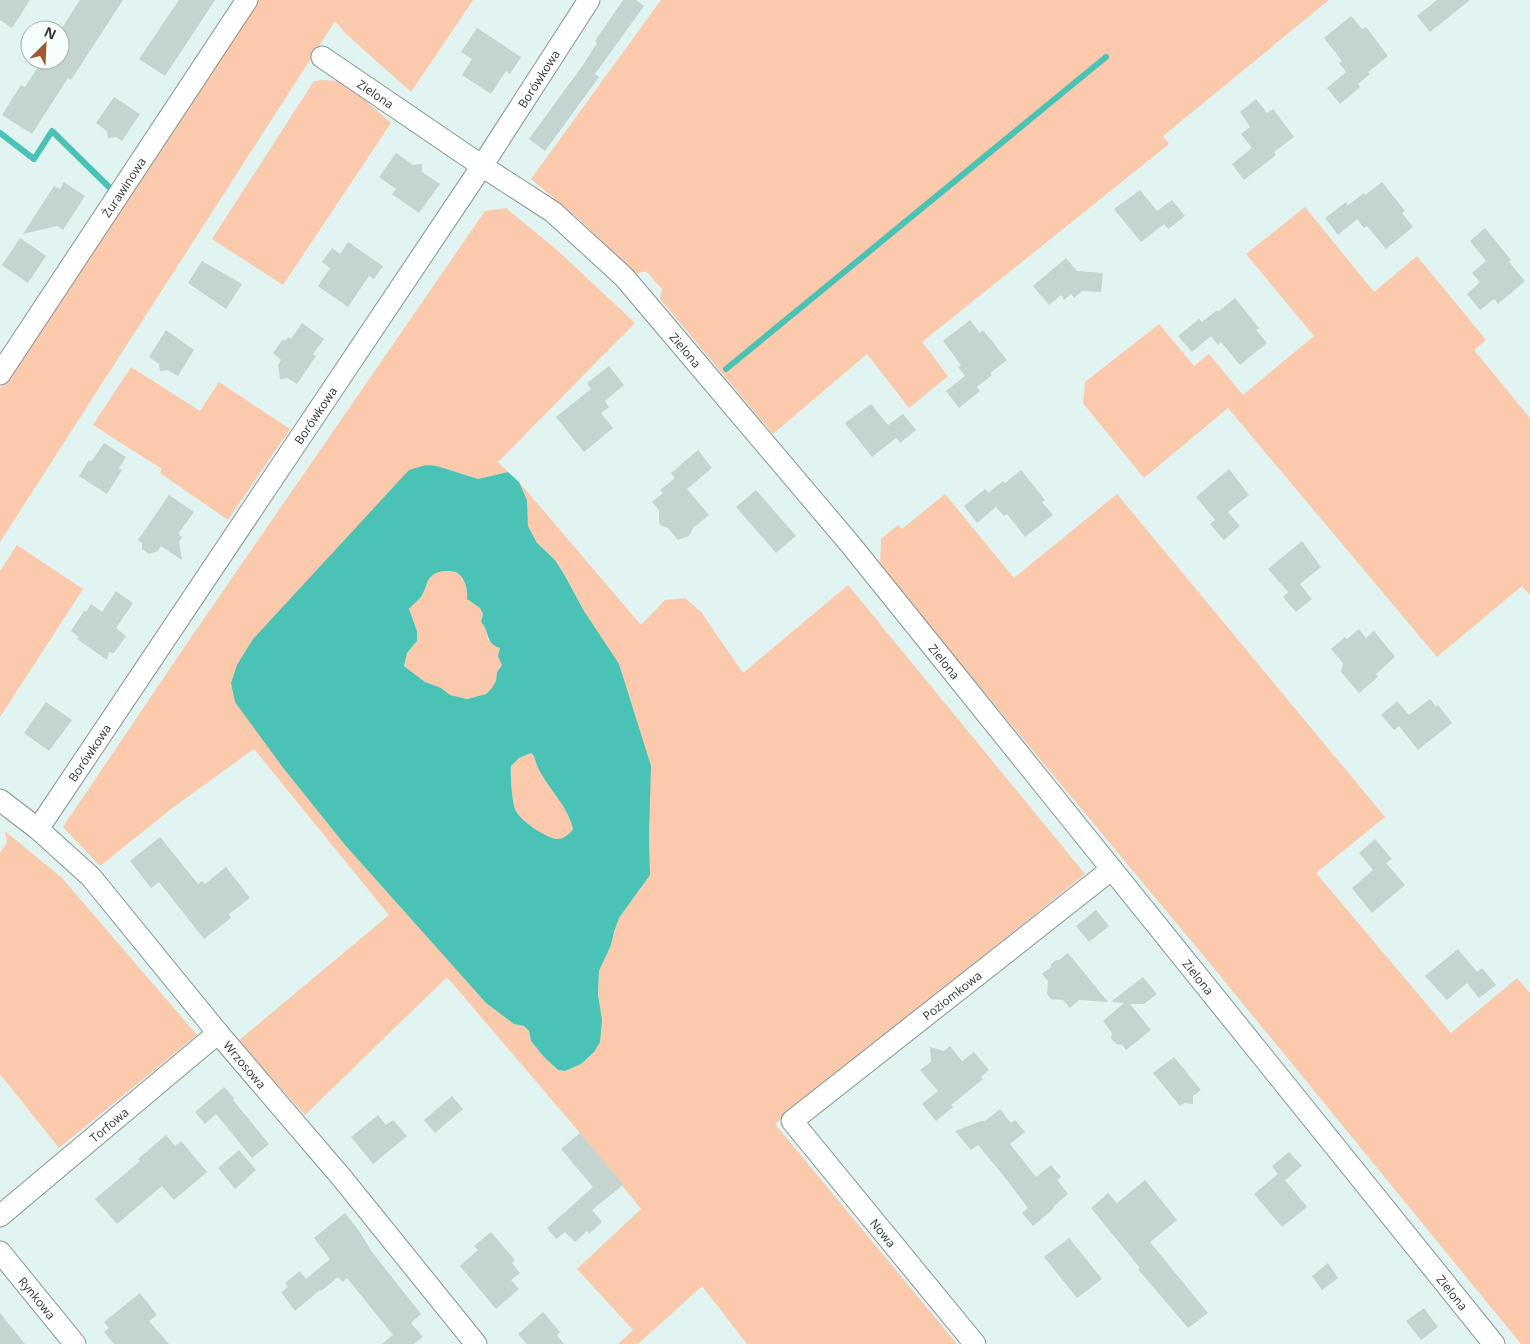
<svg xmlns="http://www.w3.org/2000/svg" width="1530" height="1344" viewBox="0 0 1530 1344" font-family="'Open Sans',sans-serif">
  <rect width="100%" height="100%" fill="#e2f4f1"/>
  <path fill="#fbc9ac" d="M 254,0 L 473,0 L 411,92 L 345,33 L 335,21 L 0,542 L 0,389 L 114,218 Z
    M 661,0 L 1329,0 L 1163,136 L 1169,144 L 922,342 L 948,376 L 909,408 L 867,354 L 773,434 L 660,299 L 662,289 L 646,271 L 635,274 L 580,220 L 531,179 Z
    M 323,80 L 339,81 L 348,85 L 391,123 L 283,285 L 212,239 L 314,81 Z
    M 1305,207 L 1374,292 L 1417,256 L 1486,340 L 1474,350 L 1530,418 L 1530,595 L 1522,586 L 1437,657 L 1228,408 L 1144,478 L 1083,403 L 1085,382 L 1159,324 L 1194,366 L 1209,354 L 1243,395 L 1314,336 L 1246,254 Z
    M 506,208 L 557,250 L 635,323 L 498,462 L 508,472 L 478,479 L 437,466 L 284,769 L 345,845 L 486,1003 L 514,1024 L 524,1026 L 529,1031 L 531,1041 L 544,1057 L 558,1070 L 565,1071 L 581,1064 L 594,1052 L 602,1020 L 598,994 L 599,971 L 611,945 L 614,932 L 619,918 L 650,875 L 649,834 L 584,611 L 564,573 L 555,560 L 537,543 L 528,526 L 527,500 L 519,482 L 641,625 L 665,600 L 685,598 L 701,612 L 743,673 L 848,585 L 1085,874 L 775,1124 L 957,1344 L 747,1344 L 702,1286 L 638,1344 L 618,1344 L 633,1330 L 577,1269 L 641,1209 L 580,1133 L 447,977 L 305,1115 L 238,1041 L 389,915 L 254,749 L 175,806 L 100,866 L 63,827 L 179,655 L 485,211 Z
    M 131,367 L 200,411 L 219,382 L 290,429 L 228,520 L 160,473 L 162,469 L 93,425 Z
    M 945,494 L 1014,578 L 1117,494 L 1385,817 L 1316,873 L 1451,1033 L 1517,978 L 1530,993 L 1530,1344 L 1521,1344 L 1208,961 L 880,567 L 881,539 L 898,525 L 902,529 Z
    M 17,545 L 83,589 L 0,717 L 0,571 Z
    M 443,571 C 446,571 452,571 456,572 C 465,577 468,590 467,599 L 480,608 L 483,614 L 481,622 L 485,626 L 488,640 L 500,648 L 502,665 L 497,672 L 496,681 L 493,688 L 486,694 L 467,699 L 450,695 L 441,688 L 425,682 L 404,666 L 407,653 L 417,641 L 417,631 L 409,609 C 412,605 418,601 421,598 C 429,585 423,575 443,571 Z
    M 531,753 L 534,756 C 540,783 567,801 573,829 C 570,834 563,839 557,839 C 546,838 521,821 516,811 C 512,804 510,774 511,765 L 519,758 Z
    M 5,831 L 62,878 L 197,1035 L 59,1148 L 0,1074 L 0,853 L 7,842 Z"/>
  <path fill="#4ac2b5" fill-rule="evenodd" d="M 426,465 L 437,466 L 478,479 L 508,472 L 519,482 L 527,500 L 528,526 L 537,543 L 555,560 L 564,574 L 584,611 L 619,664 L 651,766 L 649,834 L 650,875 L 619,918 L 614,932 L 611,945 L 599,971 L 598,994 L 602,1020 L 600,1042 L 594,1052 L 581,1064 L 565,1071 L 558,1070 L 544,1057 L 531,1041 L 529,1031 L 524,1026 L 514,1024 L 486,1003 L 345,845 L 284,769 L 235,702 L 231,683 L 237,665 L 253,639 L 409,470 ZM 443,571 C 446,571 452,571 456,572 C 465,577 468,590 467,599 L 480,608 L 483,614 L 481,622 C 490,631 485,644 500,648 L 498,656 L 502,665 L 497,672 L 496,681 L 492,688 L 486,694 L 467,699 L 450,695 L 441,688 L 425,682 L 404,666 L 407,653 L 417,641 L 417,631 L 409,609 C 412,605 418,601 421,597 C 429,585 424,575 443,571 ZM 531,753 L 534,756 C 540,783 567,801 573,829 C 570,834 563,839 557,839 C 546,838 521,821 516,811 C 512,804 510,774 511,766 L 519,758 Z"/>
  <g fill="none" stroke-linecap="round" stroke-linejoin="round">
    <path stroke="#4ac2b5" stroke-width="6" d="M 0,133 L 34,159 L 52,131 L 109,187
      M 726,369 L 1106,57"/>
  </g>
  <path fill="#c3d4d1" d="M 0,0 L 30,0 L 12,28 L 0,20 Z
    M 80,0 L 123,0 L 71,80 L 68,78 L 32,134 L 2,115 L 21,85 L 25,87 L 42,61 L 40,60 L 60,60 L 60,31 Z
    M 179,0 L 215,0 L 165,76 L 139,59 Z
    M 623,0 L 636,0 L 644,6 L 595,74 L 599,77 L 545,151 L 529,139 L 583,65 L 597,43 L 595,41 Z
    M 1437,0 L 1470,0 L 1430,32 L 1417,16 Z
    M 1351,16 L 1362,29 L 1366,27 L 1388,56 L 1368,72 L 1370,74 L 1358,84 L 1360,87 L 1340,104 L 1327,88 L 1346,72 L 1339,63 L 1342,61 L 1324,38 Z
    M 477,28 L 521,57 L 510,74 L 506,71 L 491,94 L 462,75 L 472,59 L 461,52 Z
    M 114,97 L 140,114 L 122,141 L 116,137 L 108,138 L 107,131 L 96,123 Z
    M 1256,99 L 1267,113 L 1273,109 L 1294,137 L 1274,152 L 1276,155 L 1244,180 L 1232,164 L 1252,148 L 1241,134 L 1250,127 L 1240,112 Z
    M 396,153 L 413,165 L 422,164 L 422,172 L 440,184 L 419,213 L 392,194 L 396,189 L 379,177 Z
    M 64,182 L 85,196 L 63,230 L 57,226 L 23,234 L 54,186 L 60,189 Z
    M 1382,182 L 1405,211 L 1402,213 L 1413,227 L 1386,249 L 1367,226 L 1364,228 L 1357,219 L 1338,235 L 1325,218 L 1346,202 L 1348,205 L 1364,193 L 1365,195 Z
    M 1140,190 L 1157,211 L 1172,200 L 1185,216 L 1168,229 L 1164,224 L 1141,242 L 1114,209 Z
    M 1485,228 L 1511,260 L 1509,262 L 1525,281 L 1498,304 L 1494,299 L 1480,310 L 1467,294 L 1480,282 L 1472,273 L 1486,261 L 1470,241 Z
    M 20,238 L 46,256 L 28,283 L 2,265 Z
    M 348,242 L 383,266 L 374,279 L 369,276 L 348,307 L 318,286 L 330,268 L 322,262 L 332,248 L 340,254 Z
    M 1066,258 L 1077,271 L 1103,273 L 1101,292 L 1082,291 L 1074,298 L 1071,294 L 1064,300 L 1061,295 L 1049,305 L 1033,286 Z
    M 202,261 L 242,284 L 226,309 L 188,283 Z
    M 1235,298 L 1259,328 L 1256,330 L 1267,343 L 1240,365 L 1221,342 L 1218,345 L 1211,336 L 1192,352 L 1178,336 L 1199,319 L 1202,322 L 1217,310 L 1218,312 Z
    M 970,320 L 980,333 L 983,330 L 1007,360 L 990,373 L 992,375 L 977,387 L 980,391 L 959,408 L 946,391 L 965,376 L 958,367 L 961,365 L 943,341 Z
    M 302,323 L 324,339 L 313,354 L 316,356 L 297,384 L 287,378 L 280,379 L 278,365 L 281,360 L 273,353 L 283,339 L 285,341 L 288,337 L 291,339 Z
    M 166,330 L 194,350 L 178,376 L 168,370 L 160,371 L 159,364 L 149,357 Z
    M 609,366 L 624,385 L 605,401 L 609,407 L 601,413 L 613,428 L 584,452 L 556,417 L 591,389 L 587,383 Z
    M 871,404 L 888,425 L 903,414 L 916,430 L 900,443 L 896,438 L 872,457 L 845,423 Z
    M 104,443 L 126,457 L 119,468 L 122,470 L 107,494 L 79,476 L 89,460 L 91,462 Z
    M 698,450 L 712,468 L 687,489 L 709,515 L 693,528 L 689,536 L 678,540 L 668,528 L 662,526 L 659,523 L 659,510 L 652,502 L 663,493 L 660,490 L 675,478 L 671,473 Z
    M 1229,469 L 1249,495 L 1228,512 L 1240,526 L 1224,540 L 1210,524 L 1215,520 L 1196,497 Z
    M 1021,470 L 1045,500 L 1042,502 L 1053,515 L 1025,537 L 1007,514 L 1004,516 L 996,507 L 977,523 L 964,506 L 985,489 L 988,493 L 1003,481 L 1005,483 Z
    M 756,490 L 796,536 L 776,553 L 736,507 Z
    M 169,495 L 194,512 L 178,534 L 182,537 L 179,541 L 182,560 L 161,546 L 158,551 L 149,554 L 142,549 L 142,543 L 138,540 Z
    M 1302,541 L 1321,567 L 1300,584 L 1312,599 L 1296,612 L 1283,597 L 1288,592 L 1268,569 Z
    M 116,591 L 133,603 L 116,628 L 126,636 L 114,653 L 109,652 L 107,660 L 77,639 L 79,637 L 71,631 L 84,611 L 86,612 L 91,604 L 102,612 Z
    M 1359,629 L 1366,638 L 1374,631 L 1395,657 L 1376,674 L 1378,677 L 1359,693 L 1341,672 L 1343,663 L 1331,649 L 1345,637 L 1347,639 Z
    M 1430,699 L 1436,707 L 1438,705 L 1452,723 L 1418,750 L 1399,726 L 1394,730 L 1381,715 L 1397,701 L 1409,715 Z
    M 46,702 L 72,720 L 49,751 L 24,733 Z
    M 160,837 L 198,884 L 202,881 L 205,884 L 226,867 L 250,898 L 229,914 L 231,918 L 204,939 L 159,882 L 151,888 L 130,861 Z
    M 1375,839 L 1392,859 L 1386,863 L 1405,885 L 1372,913 L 1352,888 L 1373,870 L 1359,853 Z
    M 1096,910 L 1109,926 L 1089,942 L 1076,926 Z
    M 1458,949 L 1477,972 L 1482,968 L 1496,985 L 1479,998 L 1467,983 L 1447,1000 L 1425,976 Z
    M 1068,953 L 1108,1002 L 1079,1000 L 1070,1008 L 1063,1000 L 1051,999 L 1047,994 L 1048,981 L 1042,974 L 1051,967 L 1051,964 L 1056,960 L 1059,960 Z
    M 1143,977 L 1157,994 L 1144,1004 L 1130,1004 L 1151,1030 L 1126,1050 L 1122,1045 L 1116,1044 L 1111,1038 L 1112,1033 L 1103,1021 L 1124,1003 L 1111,1002 Z
    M 950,1046 L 962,1061 L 974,1052 L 989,1070 L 981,1077 L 983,1079 L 951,1105 L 953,1107 L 936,1121 L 922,1104 L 938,1091 L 920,1070 L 931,1062 L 930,1047 L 944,1051 Z
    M 1174,1057 L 1201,1090 L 1193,1096 L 1193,1104 L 1184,1103 L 1180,1106 L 1153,1073 Z
    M 224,1087 L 234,1098 L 233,1100 L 269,1144 L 252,1158 L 216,1114 L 205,1124 L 195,1112 Z
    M 452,1096 L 463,1109 L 435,1133 L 424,1120 Z
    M 1000,1109 L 1011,1123 L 1015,1120 L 1025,1132 L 1010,1144 L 1036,1177 L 1051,1165 L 1061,1177 L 1057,1180 L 1068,1194 L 1055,1205 L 1052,1210 L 1033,1226 L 1022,1213 L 1028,1208 L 1003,1175 L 978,1145 L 971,1150 L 955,1131 L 981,1121 L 985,1121 Z
    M 378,1115 L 386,1125 L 393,1120 L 407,1136 L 373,1164 L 351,1137 Z
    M 580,1133 L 623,1185 L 592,1210 L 602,1222 L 589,1234 L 587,1231 L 575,1242 L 565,1232 L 556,1239 L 547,1228 L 593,1187 L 561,1149 Z
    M 166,1135 L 175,1146 L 181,1141 L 207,1172 L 174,1200 L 162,1186 L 117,1224 L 95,1199 L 140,1161 L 138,1159 Z
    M 239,1150 L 256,1170 L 235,1189 L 218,1168 Z
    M 1289,1152 L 1302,1166 L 1285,1180 L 1307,1207 L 1282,1227 L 1254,1194 L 1278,1174 L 1272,1166 Z
    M 1145,1180 L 1177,1220 L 1150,1242 L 1208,1313 L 1188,1328 L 1138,1269 L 1140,1268 L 1091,1208 L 1108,1193 L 1117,1203 Z
    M 345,1213 L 359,1231 L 372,1252 L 421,1314 L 411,1323 L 423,1337 L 414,1344 L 382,1344 L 393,1335 L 347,1278 L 343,1282 L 338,1277 L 321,1291 L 320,1290 L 295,1311 L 281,1292 L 288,1287 L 285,1283 L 300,1271 L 306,1279 L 330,1259 L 314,1238 Z
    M 491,1232 L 515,1260 L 512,1263 L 520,1273 L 511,1280 L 519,1289 L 496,1309 L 460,1266 L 478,1250 L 474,1246 Z
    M 1069,1238 L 1102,1279 L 1077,1298 L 1044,1257 Z
    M 1328,1263 L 1338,1278 L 1322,1290 L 1312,1276 Z
    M 140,1293 L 157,1315 L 149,1321 L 169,1344 L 114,1344 L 104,1332 L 109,1328 L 104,1322 Z
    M 1424,1308 L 1438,1327 L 1421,1340 L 1406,1321 Z
    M 543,1312 L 560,1332 L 557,1335 L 564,1344 L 527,1344 L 518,1334 Z
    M 0,1313 L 25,1344 L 0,1344 Z"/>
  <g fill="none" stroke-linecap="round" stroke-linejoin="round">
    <g stroke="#859593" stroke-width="23">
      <g id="minor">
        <path id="s1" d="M 322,57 L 482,166 L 553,212 L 624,277 L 850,544 L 1494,1344"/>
        <path id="s2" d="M 0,374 L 247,0"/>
        <path id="s3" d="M 0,800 L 38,829 L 91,877 L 218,1033 L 342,1178 L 476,1344"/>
        <path id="s4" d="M 38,829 L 482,166 L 589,0"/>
        <path id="s5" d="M 0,1216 L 218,1033"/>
        <path id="s6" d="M 0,1252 L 75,1344"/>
        <path id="s7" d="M 975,1344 L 792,1121 L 1112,869"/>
      </g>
    </g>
    <use href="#minor" stroke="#fff" stroke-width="21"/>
  </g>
  <g text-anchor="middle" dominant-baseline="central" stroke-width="4.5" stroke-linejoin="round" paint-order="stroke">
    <g font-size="12" fill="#313837" stroke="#f7fffd">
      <text stroke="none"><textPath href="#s4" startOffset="902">Borówkowa</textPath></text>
      <text stroke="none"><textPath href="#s1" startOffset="65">Zielona</textPath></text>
      <text stroke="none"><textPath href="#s2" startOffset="224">Żurawinowa</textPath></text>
      <text stroke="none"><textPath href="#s1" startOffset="470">Zielona</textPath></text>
      <text stroke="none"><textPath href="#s4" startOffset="498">Borówkowa</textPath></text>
      <text stroke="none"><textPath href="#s1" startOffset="875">Zielona</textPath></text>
      <text stroke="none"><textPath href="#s4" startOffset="92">Borówkowa</textPath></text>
      <text stroke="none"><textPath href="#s1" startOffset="1280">Zielona</textPath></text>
      <text stroke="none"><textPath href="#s7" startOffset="492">Poziomkowa</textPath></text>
      <text stroke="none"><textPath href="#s3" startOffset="362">Wrzosowa</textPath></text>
      <text stroke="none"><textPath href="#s5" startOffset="142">Torfowa</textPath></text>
      <text transform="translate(883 1233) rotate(51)">Nowa</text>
      <text stroke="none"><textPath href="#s1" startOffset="1685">Zielona</textPath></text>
      <text stroke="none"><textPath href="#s6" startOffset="59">Rynkowa</textPath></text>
    </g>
  </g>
  <g transform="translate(45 45) rotate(24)"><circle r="24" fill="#f7fffd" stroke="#a8afae"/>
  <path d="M0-4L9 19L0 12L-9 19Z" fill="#9f5a2d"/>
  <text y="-8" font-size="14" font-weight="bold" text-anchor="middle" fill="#313837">N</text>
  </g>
</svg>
